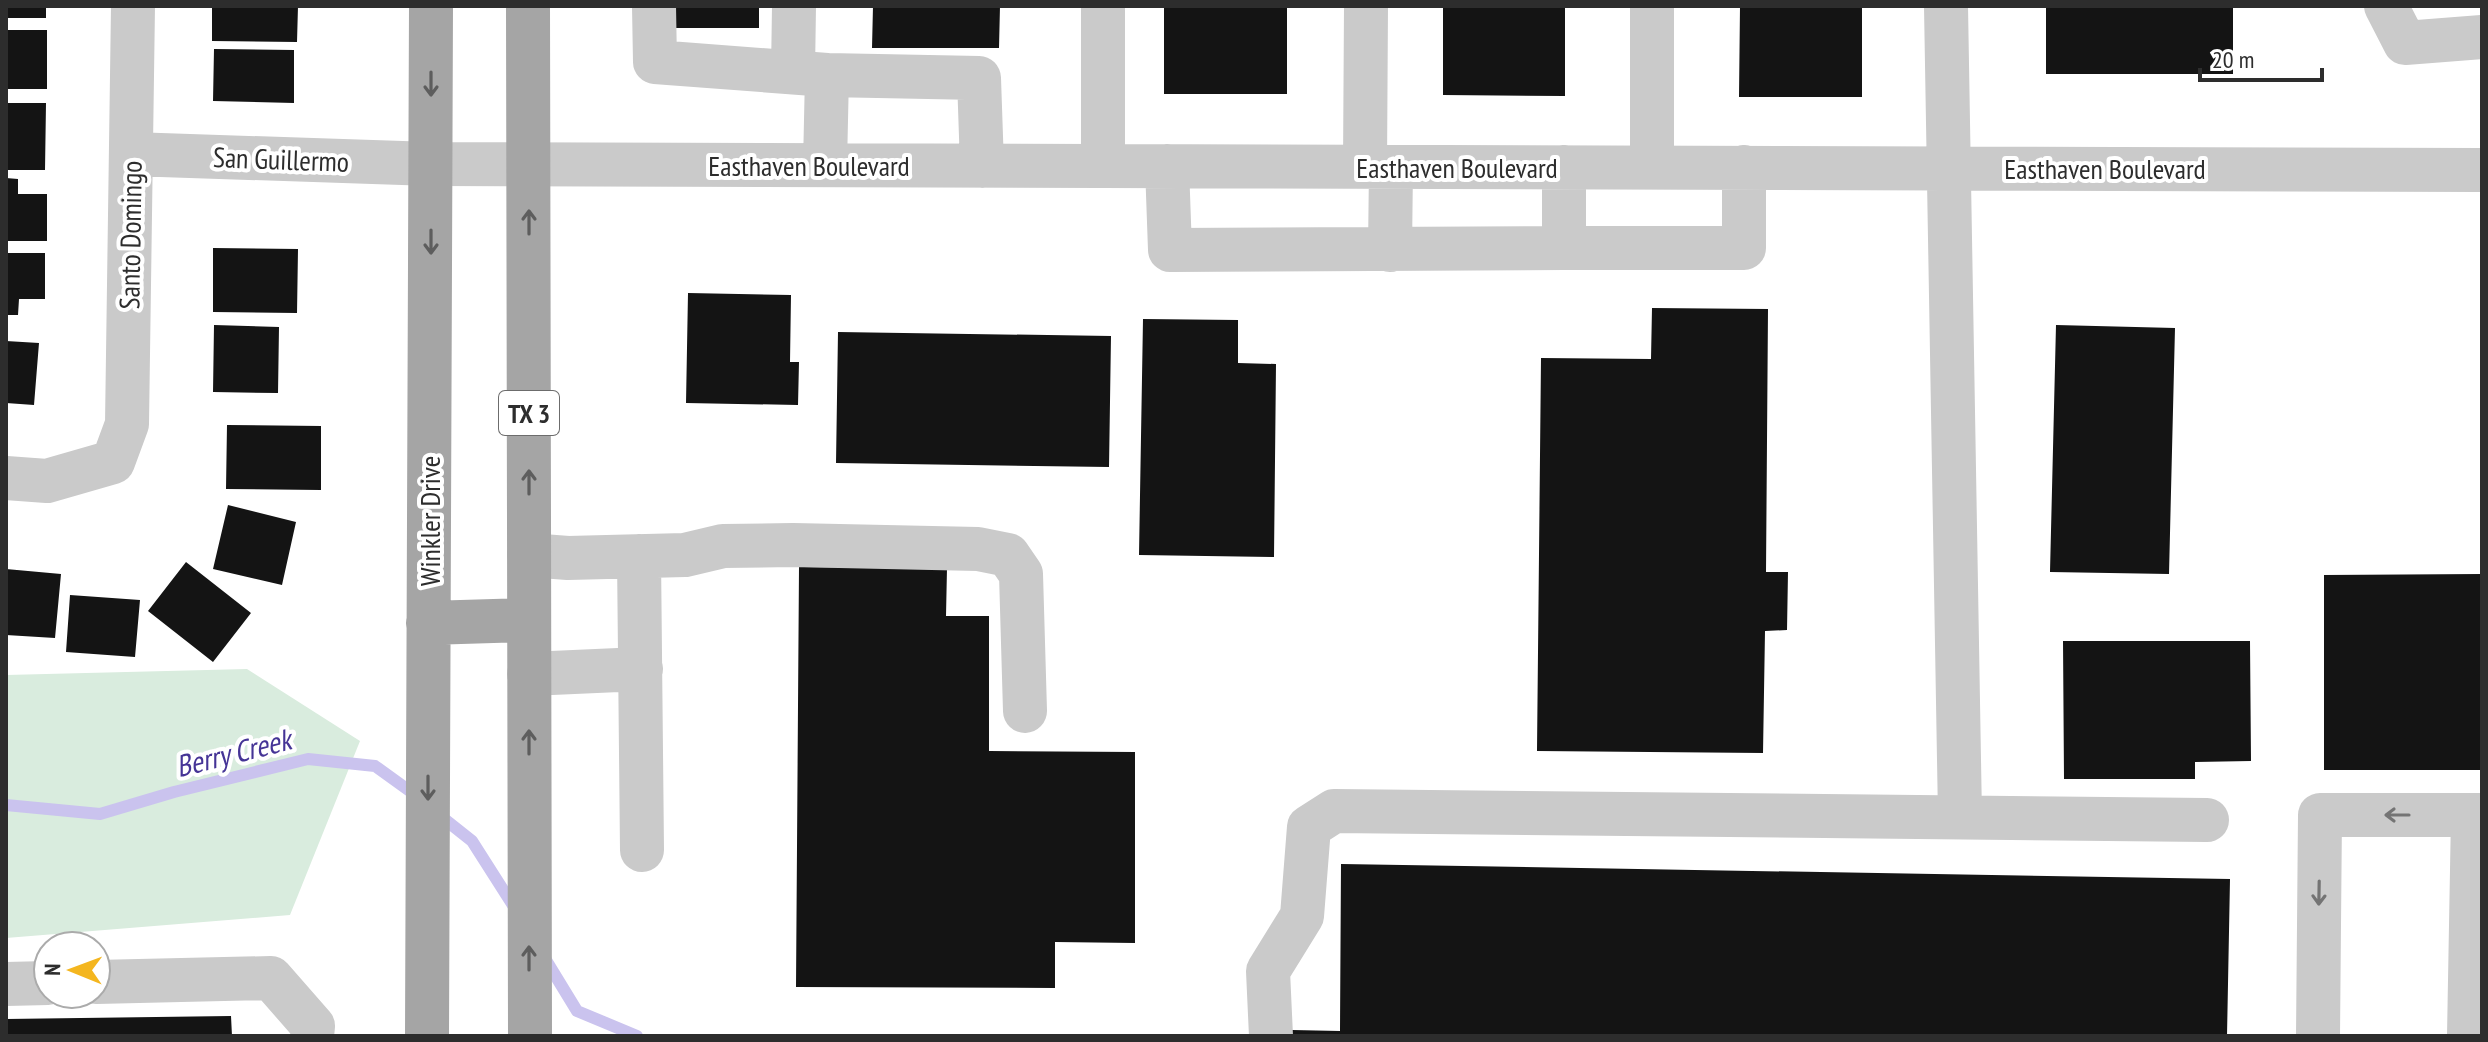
<svg xmlns="http://www.w3.org/2000/svg" width="2488" height="1042" viewBox="0 0 2488 1042" font-family="'PT Sans Narrow',sans-serif">
  <rect width="100%" height="100%" fill="#fff"/>
  <path fill="#d9ecde" d="M 247,669 L 360,741 L 290,915 L 6,938 L 6,675 Z"/>
  <g fill="none" stroke-linecap="round" stroke-linejoin="round">
    <path stroke="#cac3ee" stroke-width="12" d="M 6,805 L 100,814 L 174,792 L 308,759 L 375,766 L 418,797
      M 438,814 L 472,841 L 516,910
      M 544,957 L 577,1011 L 637,1036"/>
  </g>
  <path fill="#141414" d="M 6,6 L 46,6 L 46,18 L 6,18 Z
    M 212,6 L 298,6 L 297,42 L 212,41 Z
    M 665,6 L 759,6 L 759,28 L 665,28 Z
    M 873,6 L 1000,6 L 999,48 L 872,48 Z
    M 1164,6 L 1287,6 L 1287,94 L 1164,94 Z
    M 1443,6 L 1565,6 L 1565,96 L 1443,95 Z
    M 1740,6 L 1862,6 L 1862,97 L 1739,97 Z
    M 2046,6 L 2233,6 L 2233,74 L 2046,74 Z
    M 6,30 L 47,30 L 47,89 L 6,89 Z
    M 214,49 L 294,50 L 294,103 L 213,101 Z
    M 6,103 L 46,103 L 45,170 L 6,170 Z
    M 6,178 L 18,179 L 18,194 L 47,194 L 47,241 L 6,241 Z
    M 213,248 L 298,249 L 297,313 L 213,312 Z
    M 6,253 L 45,253 L 45,299 L 19,299 L 18,315 L 6,315 Z
    M 688,293 L 791,295 L 790,362 L 799,362 L 798,405 L 686,403 Z
    M 1652,308 L 1768,309 L 1766,572 L 1788,572 L 1787,630 L 1765,631 L 1763,753 L 1537,751 L 1541,358 L 1651,359 Z
    M 1143,319 L 1238,320 L 1238,363 L 1276,364 L 1274,557 L 1139,555 Z
    M 214,325 L 279,327 L 278,393 L 213,392 Z
    M 2056,325 L 2175,328 L 2169,574 L 2050,572 Z
    M 838,332 L 1111,336 L 1109,467 L 836,463 Z
    M 6,341 L 39,343 L 34,405 L 6,403 Z
    M 227,425 L 321,426 L 321,490 L 226,489 Z
    M 228,505 L 296,522 L 282,585 L 213,569 Z
    M 186,562 L 251,613 L 213,662 L 148,611 Z
    M 799,567 L 947,568 L 946,616 L 989,616 L 989,751 L 1135,752 L 1135,943 L 1055,942 L 1055,988 L 796,987 Z
    M 6,569 L 61,574 L 55,638 L 6,635 Z
    M 2482,574 L 2482,770 L 2324,770 L 2324,575 Z
    M 70,595 L 140,600 L 135,657 L 66,652 Z
    M 2063,641 L 2250,641 L 2251,761 L 2195,762 L 2195,779 L 2064,779 Z
    M 1341,864 L 2230,879 L 2227,1036 L 1292,1036 L 1292,1030 L 1340,1031 Z
    M 231,1016 L 232,1036 L 6,1036 L 6,1019 Z"/>
  <g fill="none" stroke-linecap="round" stroke-linejoin="round">
    <path stroke="#cacaca" stroke-width="44" d="M 654,6 L 655,62 L 827,75 L 825,165
      M 1652,6 L 1652,167
      M 1946,6 L 1960,817
      M 2386,6 L 2405,43 L 2482,37
      M 793,72 L 794,6
      M 827,75 L 979,78 L 982,166
      M 131,154 L 432,164 L 2482,170
      M 1103,166 L 1103,6
      M 1167,166 L 1170,250 L 1564,248
      M 1365,166 L 1366,6
      M 1564,167 L 1564,248 L 1744,248 L 1744,167
      M 1390,250 L 1391,167
      M 6,478 L 47,481 L 113,462 L 127,424 L 133,6
      M 529,555 L 568,558 L 685,555 L 723,546 L 793,545 L 978,549 L 1008,555 L 1021,574 L 1025,711
      M 639,556 L 642,850
      M 529,674 L 641,669
      M 96,982 L 271,978 L 313,1026 L 312,1036
      M 6,984 L 48,983
      M 1271,1036 L 1268,971 L 1302,916 L 1309,827 L 1334,811 L 2207,820
      M 2318,1036 L 2320,815 L 2482,815
      M 2469,1036 L 2473,815"/>
    <path stroke="#a5a5a5" stroke-width="44" d="M 528,6 L 530,1036
      M 428,623 L 528,620
      M 427,1036 L 431,6"/>
  </g>
  <defs><path id="oneway-shaft" d="M-6 0H5M1.5-3L5.5 0L1.5 3" fill="none" stroke-width="1.6" stroke-linecap="round" stroke-linejoin="round" transform="scale(2)"/></defs>
  <g stroke="#5d5d5d">
    <use href="#oneway-shaft" transform="translate(431 84) rotate(90)"/>
    <use href="#oneway-shaft" transform="translate(529 222) rotate(-90)"/>
    <use href="#oneway-shaft" transform="translate(431 242) rotate(90)"/>
    <use href="#oneway-shaft" transform="translate(529 482) rotate(-90)"/>
    <use href="#oneway-shaft" transform="translate(529 742) rotate(-90)"/>
    <use href="#oneway-shaft" transform="translate(428 788) rotate(90)"/>
    <use href="#oneway-shaft" transform="translate(529 958) rotate(-90)"/>
  </g>
  <g stroke="#747474">
    <use href="#oneway-shaft" transform="translate(2397 815) rotate(-180)"/>
    <use href="#oneway-shaft" transform="translate(2319 893) rotate(91)"/>
  </g>
  <g text-anchor="middle" dominant-baseline="central" stroke-width="8" stroke-linejoin="round" paint-order="stroke">
    <rect fill="#fff" stroke="#6c6c6c" stroke-width="2" x="499" y="391" width="60" height="44" rx="6"/>
    <g font-size="26" font-weight="bold" fill="#2d2d2d">
      <text x="529" y="413">TX 3</text>
    </g>
    <g font-size="28" fill="#2d2d2d" stroke="#fff">
      <text transform="translate(281 159) rotate(2)">San Guillermo</text>
      <text x="809" y="165">Easthaven Boulevard</text>
      <text x="1457" y="167">Easthaven Boulevard</text>
      <text x="2105" y="168">Easthaven Boulevard</text>
      <text transform="translate(130 235) rotate(-89)">Santo Domingo</text>
      <text transform="translate(429 521) rotate(-90)">Winkler Drive</text>
    </g>
    <g font-size="30" font-style="italic" fill="#453496" stroke="#fff">
      <text transform="translate(233 752) rotate(-14)">Berry Creek</text>
    </g>
  </g>
  <rect width="2488" height="1042" fill="none" stroke="#2d2d2d" stroke-width="16"/>
  <g transform="translate(72 970) rotate(271)"><circle r="38" fill="#ffffff" stroke="#ababab" stroke-width="2"/>
  <path d="M0-6L14 30L0 20L-14 30Z" fill="#f4b61f"/>
  <text y="-12" font-size="22" font-weight="bold" text-anchor="middle" fill="#2d2d2d">N</text>
  </g>
  <path d="M2200 68v12h122v-12" fill="none" stroke="#2d2d2d" stroke-width="4"/>
  <text x="2212" y="68" font-size="24" fill="#2d2d2d" stroke="#ffffff" stroke-width="6" paint-order="stroke">20 m</text>
</svg>
